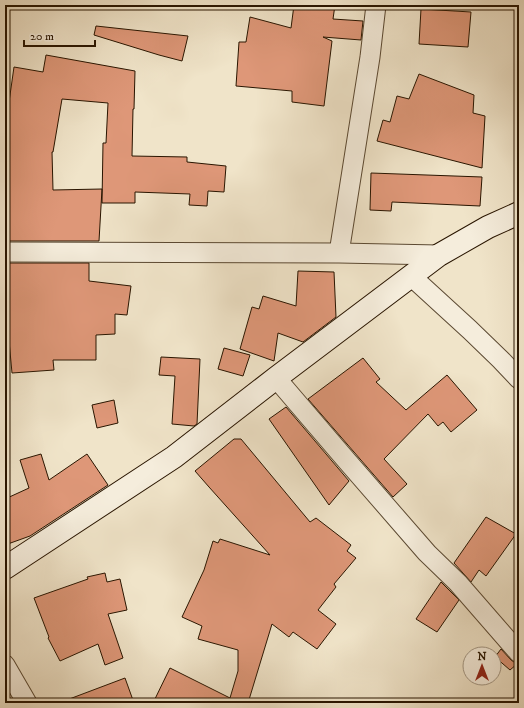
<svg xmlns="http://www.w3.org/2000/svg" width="524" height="708" viewBox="0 0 524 708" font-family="'IM FELL DW Pica',serif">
  <rect width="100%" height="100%" fill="#f0e4c9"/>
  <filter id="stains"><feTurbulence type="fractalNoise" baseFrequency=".005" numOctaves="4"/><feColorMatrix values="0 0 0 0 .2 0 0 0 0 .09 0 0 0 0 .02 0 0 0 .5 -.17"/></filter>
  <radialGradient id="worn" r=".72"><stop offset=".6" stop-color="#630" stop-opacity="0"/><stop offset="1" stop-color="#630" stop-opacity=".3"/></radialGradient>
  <path fill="#de9778" stroke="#291500" d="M 294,5 L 335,5 L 333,19 L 363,21 L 361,40 L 323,37 L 332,41 L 324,106 L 292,102 L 292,91 L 236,86 L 239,42 L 246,42 L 250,17 L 291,28 Z
    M 421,9 L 471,12 L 468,47 L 419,44 Z
    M 96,26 L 188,36 L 182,61 L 159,55 L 94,35 Z
    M 46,55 L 135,71 L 134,109 L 133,109 L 132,156 L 187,157 L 187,162 L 226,166 L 224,192 L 208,191 L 207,206 L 189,205 L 190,194 L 135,192 L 135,203 L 102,203 L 103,143 L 106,143 L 108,103 L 62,99 L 53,152 L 52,152 L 53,190 L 102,189 L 99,241 L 5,241 L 5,130 L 14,67 L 43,72 Z
    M 419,74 L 474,95 L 473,113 L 485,116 L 482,168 L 377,141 L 383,120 L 390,122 L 397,96 L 409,99 Z
    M 371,173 L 482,177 L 480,206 L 392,202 L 391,211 L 370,210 Z
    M 5,263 L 89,263 L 89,281 L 131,286 L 127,315 L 115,314 L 115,334 L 96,335 L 96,360 L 53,360 L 54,370 L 12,373 L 8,330 L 5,330 Z
    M 298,271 L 334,272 L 336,317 L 303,342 L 278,333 L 274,361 L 240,349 L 252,307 L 259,309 L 263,296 L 296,306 Z
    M 224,348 L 250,355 L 243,376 L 218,369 Z
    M 161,357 L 200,359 L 197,424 L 194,426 L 172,424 L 175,376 L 159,375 Z
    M 363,358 L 380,379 L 376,382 L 406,410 L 447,375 L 477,410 L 451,432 L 443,422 L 438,426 L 428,414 L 384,459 L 407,484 L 393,497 L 308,399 Z
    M 114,400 L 118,423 L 97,428 L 92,405 Z
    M 286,407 L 349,481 L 329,505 L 269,419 Z
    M 234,439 L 241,439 L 310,522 L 316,518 L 351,545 L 347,551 L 356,558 L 334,584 L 336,587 L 318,610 L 336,624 L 317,649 L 293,632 L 289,637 L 272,624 L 248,703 L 153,703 L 170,668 L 230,698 L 238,671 L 238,650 L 198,639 L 202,626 L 182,617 L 204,570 L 213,541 L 218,543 L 220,539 L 270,555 L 209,487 L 195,471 Z
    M 41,454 L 49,480 L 87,454 L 108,485 L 30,536 L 5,545 L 5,499 L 29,488 L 20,460 Z
    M 486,517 L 516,534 L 486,576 L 479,570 L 471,582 L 454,563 Z
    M 105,573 L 107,582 L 120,579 L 127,610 L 108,614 L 123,658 L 105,665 L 98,644 L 60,661 L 48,638 L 49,637 L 34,598 L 88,579 L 87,577 Z
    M 441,582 L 459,600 L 437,632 L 416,619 Z
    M 501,649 L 511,660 L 517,664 L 510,670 L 495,657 Z
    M 125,678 L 134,703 L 64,703 L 64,701 Z"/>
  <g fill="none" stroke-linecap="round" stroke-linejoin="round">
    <g stroke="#5b4932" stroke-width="21">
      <path id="street" d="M 5,252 L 339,253 L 439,255
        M 339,253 L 370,57 L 376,5
        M 411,276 L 470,330 L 501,360 L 519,379
        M 276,378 L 347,461 L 427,553 L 458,583 L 519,653
        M 5,665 L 27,703"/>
    </g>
    <g stroke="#291500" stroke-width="24">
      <path id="secondary" d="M 5,568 L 174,457 L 276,378 L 439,255 L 488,227 L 519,213"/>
    </g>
    <use href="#street" stroke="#f5eddc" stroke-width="19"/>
    <use href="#secondary" stroke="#f5eddc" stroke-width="22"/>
  </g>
  <rect width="524" height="708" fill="none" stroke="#f0e4c9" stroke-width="20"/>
  <rect x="6" y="6" width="512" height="696" fill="none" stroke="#291500" stroke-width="2"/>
  <rect x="10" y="10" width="504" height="688" fill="none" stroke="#291500"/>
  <g transform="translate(482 666)"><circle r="19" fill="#f5eddc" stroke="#a39784"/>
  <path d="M0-3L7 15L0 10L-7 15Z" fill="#8f2418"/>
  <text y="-6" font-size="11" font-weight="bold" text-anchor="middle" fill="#291500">N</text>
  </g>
  <path d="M24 40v6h71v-6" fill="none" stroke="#291500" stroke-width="2"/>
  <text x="30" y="40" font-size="12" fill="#291500" stroke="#f5eddc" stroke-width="3" paint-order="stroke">20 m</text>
  <rect width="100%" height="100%" filter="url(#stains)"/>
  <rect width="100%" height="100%" fill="url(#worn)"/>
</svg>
